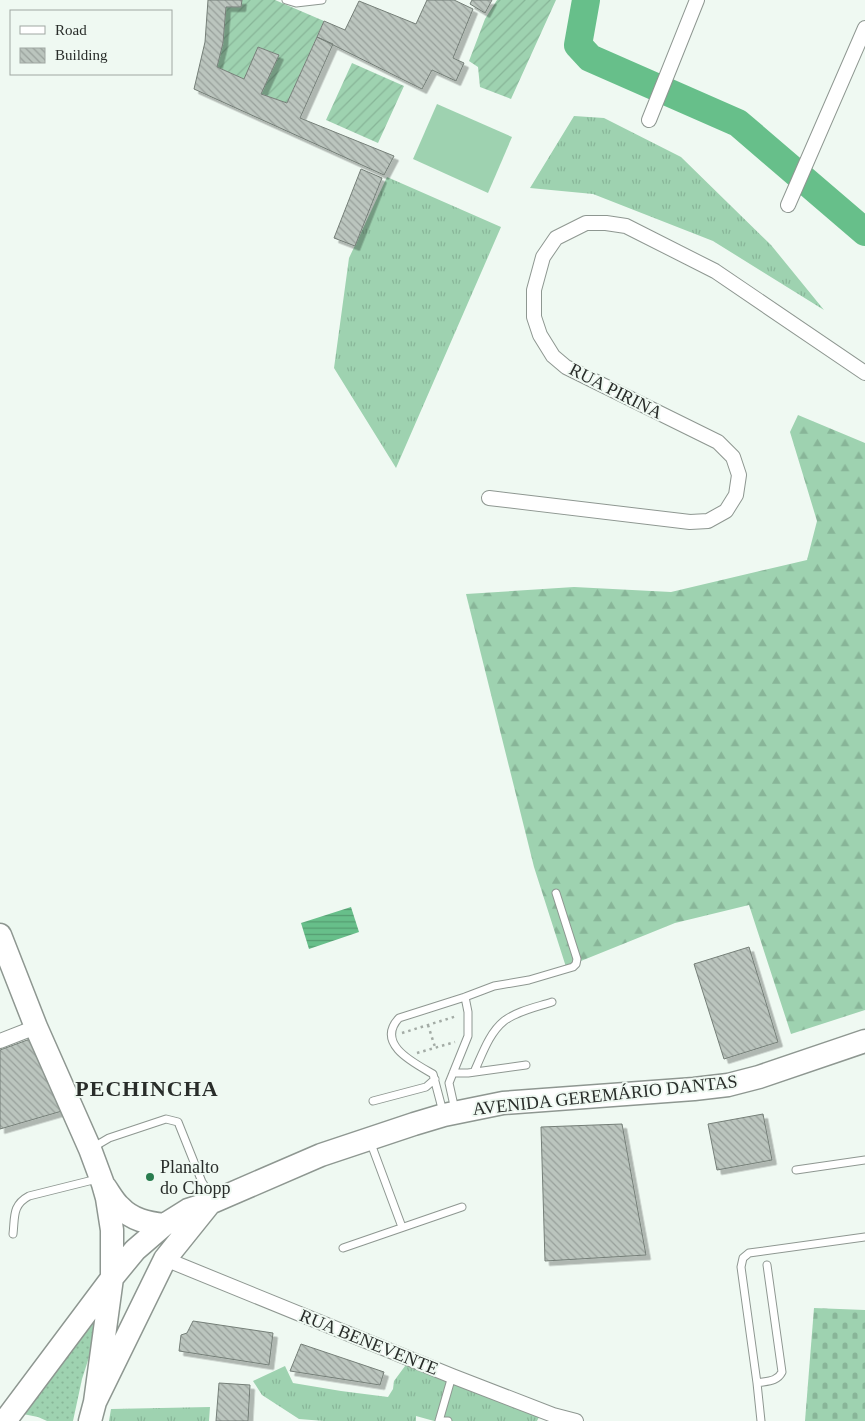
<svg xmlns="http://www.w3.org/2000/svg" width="865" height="1421" viewBox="0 0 865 1421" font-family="'Times New Roman',serif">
  <defs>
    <pattern id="grass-tufts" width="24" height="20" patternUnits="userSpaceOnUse" patternTransform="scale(1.25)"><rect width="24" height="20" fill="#9ed2b0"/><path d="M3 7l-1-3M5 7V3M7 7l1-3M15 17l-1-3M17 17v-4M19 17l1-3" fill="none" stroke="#88b598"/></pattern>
    <pattern id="forest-firs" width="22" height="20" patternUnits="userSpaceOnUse" patternTransform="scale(1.25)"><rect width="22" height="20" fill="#9ed2b0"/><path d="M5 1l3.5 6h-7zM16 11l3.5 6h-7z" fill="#88b598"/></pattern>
    <pattern id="cemetery-stones" width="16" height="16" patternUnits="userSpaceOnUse" patternTransform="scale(1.25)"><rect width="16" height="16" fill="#9ed2b0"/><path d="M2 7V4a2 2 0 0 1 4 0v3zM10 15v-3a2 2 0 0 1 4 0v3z" fill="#88b598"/></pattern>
    <pattern id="park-dots" width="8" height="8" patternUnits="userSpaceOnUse" patternTransform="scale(1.25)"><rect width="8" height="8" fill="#9ed2b0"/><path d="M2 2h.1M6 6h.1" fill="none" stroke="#88b598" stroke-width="1.8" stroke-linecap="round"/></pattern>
    <pattern id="garden-furrows" width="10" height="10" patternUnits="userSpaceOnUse" patternTransform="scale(1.25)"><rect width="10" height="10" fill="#9ed2b0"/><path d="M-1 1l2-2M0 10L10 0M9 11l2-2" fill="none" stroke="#88b598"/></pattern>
    <pattern id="water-rules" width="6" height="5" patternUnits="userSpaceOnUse" patternTransform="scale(1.25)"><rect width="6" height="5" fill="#67bf8a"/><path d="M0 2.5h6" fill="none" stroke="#559c71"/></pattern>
    <pattern id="building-back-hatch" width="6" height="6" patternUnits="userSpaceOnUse" patternTransform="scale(1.25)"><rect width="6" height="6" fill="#bbc5be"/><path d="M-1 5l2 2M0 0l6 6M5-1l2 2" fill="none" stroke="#98a09b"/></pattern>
    <filter id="shadow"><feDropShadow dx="4.5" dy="4.5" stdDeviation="0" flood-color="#0004"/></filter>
  </defs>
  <rect width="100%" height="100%" fill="#eff9f2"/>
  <path fill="url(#grass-tufts)" d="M 574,116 L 604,118 L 681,157 L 771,245 L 824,310 L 713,241 L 593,194 L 530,188 Z
    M 387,177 L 501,227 L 396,468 L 334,368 L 349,258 Z
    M 408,1362 L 539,1417 L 537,1421 L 434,1421 L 416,1416 L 416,1421 L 324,1421 L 299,1419 L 262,1395 L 253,1381 L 285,1366 L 293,1383 L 341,1391 L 388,1397 L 393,1389 L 394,1381 Z
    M 210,1407 L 209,1421 L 109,1421 L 111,1409 Z"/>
  <path fill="url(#forest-firs)" d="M 798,415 L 865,443 L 865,1010 L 791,1034 L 749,905 L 675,923 L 566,967 L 534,867 L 466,594 L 574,587 L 671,592 L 807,560 L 817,521 L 790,432 Z"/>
  <path fill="url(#cemetery-stones)" d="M 814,1308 L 865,1310 L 865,1421 L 805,1421 Z"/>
  <path fill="url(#park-dots)" d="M 96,1314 L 101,1320 L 82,1379 L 73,1421 L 47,1421 L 38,1417 L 23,1414 Z"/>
  <path fill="url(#garden-furrows)" d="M 242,0 L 275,0 L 324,21 L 287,103 L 261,94 L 279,55 L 258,47 L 244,79 L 217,67 L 223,43 L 226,7 L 241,7 Z
    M 497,0 L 556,0 L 511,99 L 480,87 L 478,67 L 469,61 L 485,19 Z
    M 352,63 L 404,86 L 378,143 L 326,120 Z"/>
  <path fill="#9ed2b0" d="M 437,104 L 512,137 L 488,193 L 413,159 Z"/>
  <path fill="url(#water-rules)" d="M 351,907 L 359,932 L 309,949 L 301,923 Z"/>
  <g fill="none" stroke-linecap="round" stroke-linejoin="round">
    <path stroke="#67bf8a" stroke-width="28" d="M 586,0 L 578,45 L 590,58 L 738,123 L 865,232"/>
  </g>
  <path fill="url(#building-back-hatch)" stroke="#757f78" filter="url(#shadow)" d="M 208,0 L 242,0 L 241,7 L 226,7 L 223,43 L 217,67 L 244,79 L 258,47 L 279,55 L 261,94 L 287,103 L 317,37 L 333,44 L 300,118 L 394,156 L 384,175 L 194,89 L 205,42 Z
    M 427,0 L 454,0 L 473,9 L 453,58 L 464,63 L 456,81 L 432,70 L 422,89 L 317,37 L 324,21 L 345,30 L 359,1 L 416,24 Z
    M 472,0 L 492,0 L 485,13 L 470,4 Z
    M 361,169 L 382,178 L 355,246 L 334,238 Z
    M 749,947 L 778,1042 L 724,1059 L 694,964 Z
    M 30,1039 L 62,1111 L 0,1129 L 0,1050 Z
    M 763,1114 L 772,1160 L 717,1170 L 708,1124 Z
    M 622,1124 L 646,1255 L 545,1261 L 541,1127 Z
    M 193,1321 L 273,1333 L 269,1365 L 179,1351 L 181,1335 L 187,1333 Z
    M 301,1344 L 384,1372 L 380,1385 L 290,1371 Z
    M 219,1383 L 250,1385 L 248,1421 L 216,1421 Z"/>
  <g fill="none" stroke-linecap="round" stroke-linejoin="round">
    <g stroke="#8e9791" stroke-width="9">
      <path id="lane" d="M 286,0 L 296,3 L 322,0
        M 474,1072 C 482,1055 489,1033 504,1021 C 517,1011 537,1007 552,1002
        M 453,1073 L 468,1073 L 526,1065
        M 373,1101 L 426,1087 L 435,1079
        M 455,1110 L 449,1083 L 468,1036 L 468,1012 L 465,997
        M 443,1112 L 433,1074 C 414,1063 375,1044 399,1018 L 465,997 L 494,986 L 529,980 L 573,967 L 576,964 L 577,959 L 556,893
        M 370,1141 L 402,1227
        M 92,1148 L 109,1138 L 166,1119 L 178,1122 L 202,1182 L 213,1199
        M 796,1170 L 865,1160
        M 13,1234 C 15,1217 12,1205 29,1196 L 97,1179
        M 343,1248 L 462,1207
        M 757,1383 C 767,1381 777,1382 782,1372 L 767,1265
        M 448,1421 L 439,1421 L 452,1376
        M 761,1421 L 757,1383 L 741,1267 L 743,1258 L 749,1253 L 865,1237"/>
    </g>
    <g stroke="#8e9791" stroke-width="16">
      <path id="street" d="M 649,120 L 697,0
        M 788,205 L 865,28
        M 489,498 L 690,522 L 708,521 L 726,511 L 736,495 L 739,475 L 733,457 L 718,442 L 566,367 L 553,356 L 540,335 L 534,317 L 534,290 L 543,257 L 556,238 L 586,223 L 606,223 L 626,226 L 715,271 L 865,373
        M 0,1041 L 36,1027
        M 165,1259 L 452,1376 L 553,1415 L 576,1421"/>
    </g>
    <g stroke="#8e9791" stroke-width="25">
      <path id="primary" d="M 0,935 L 36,1027 L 90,1149 L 103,1184 L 107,1198 L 112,1230 L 112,1278 L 95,1402
        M 105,1187 C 110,1194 114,1202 120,1207 C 132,1220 148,1223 164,1225
        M 5,1421 L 112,1278 L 135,1250 L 164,1225 L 188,1210 L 210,1203 L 321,1155 L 414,1124 L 444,1115 L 503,1103 L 694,1089 L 728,1085 L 759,1077 L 865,1041
        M 90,1421 L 95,1402 L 165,1259 L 210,1203"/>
    </g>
    <path stroke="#a3aba5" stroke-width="2.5" stroke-dasharray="2.5 4" stroke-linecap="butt" d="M 428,1025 L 435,1047
      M 402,1033 L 457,1016
      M 417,1053 L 455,1042"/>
    <use href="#lane" stroke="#fff" stroke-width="7"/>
    <use href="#street" stroke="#fff" stroke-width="14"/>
    <use href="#primary" stroke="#fff" stroke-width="22"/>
  </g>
  <circle fill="#287c4e" stroke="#eff9f2" stroke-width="2" cx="150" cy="1177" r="5"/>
  <g text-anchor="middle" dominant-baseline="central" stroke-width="4" stroke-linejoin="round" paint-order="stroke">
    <g font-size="18" fill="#292d2a" stroke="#eff9f2">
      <text transform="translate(616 391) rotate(27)">RUA PIRINA</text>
      <text transform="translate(605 1095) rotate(-6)">AVENIDA GEREMÁRIO DANTAS</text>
      <text transform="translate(369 1342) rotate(22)">RUA BENEVENTE</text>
    </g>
    <g font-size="18" fill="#292d2a" stroke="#eff9f2" text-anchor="start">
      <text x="160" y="1167">Planalto<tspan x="160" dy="21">do Chopp</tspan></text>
    </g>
    <g font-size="22" font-weight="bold" letter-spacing="1" fill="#292d2a" stroke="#eff9f2">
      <text x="147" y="1088">PECHINCHA</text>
    </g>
  </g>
  <rect x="10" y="10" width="162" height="65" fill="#eff9f2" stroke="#a0a7a2"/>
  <rect x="20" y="26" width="25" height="8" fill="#ffffff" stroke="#a0a7a2"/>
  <text x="55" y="35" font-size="15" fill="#292d2a">Road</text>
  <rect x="20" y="48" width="25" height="15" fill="url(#building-back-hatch)" stroke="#a0a7a2"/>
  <text x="55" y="60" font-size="15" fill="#292d2a">Building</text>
</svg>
